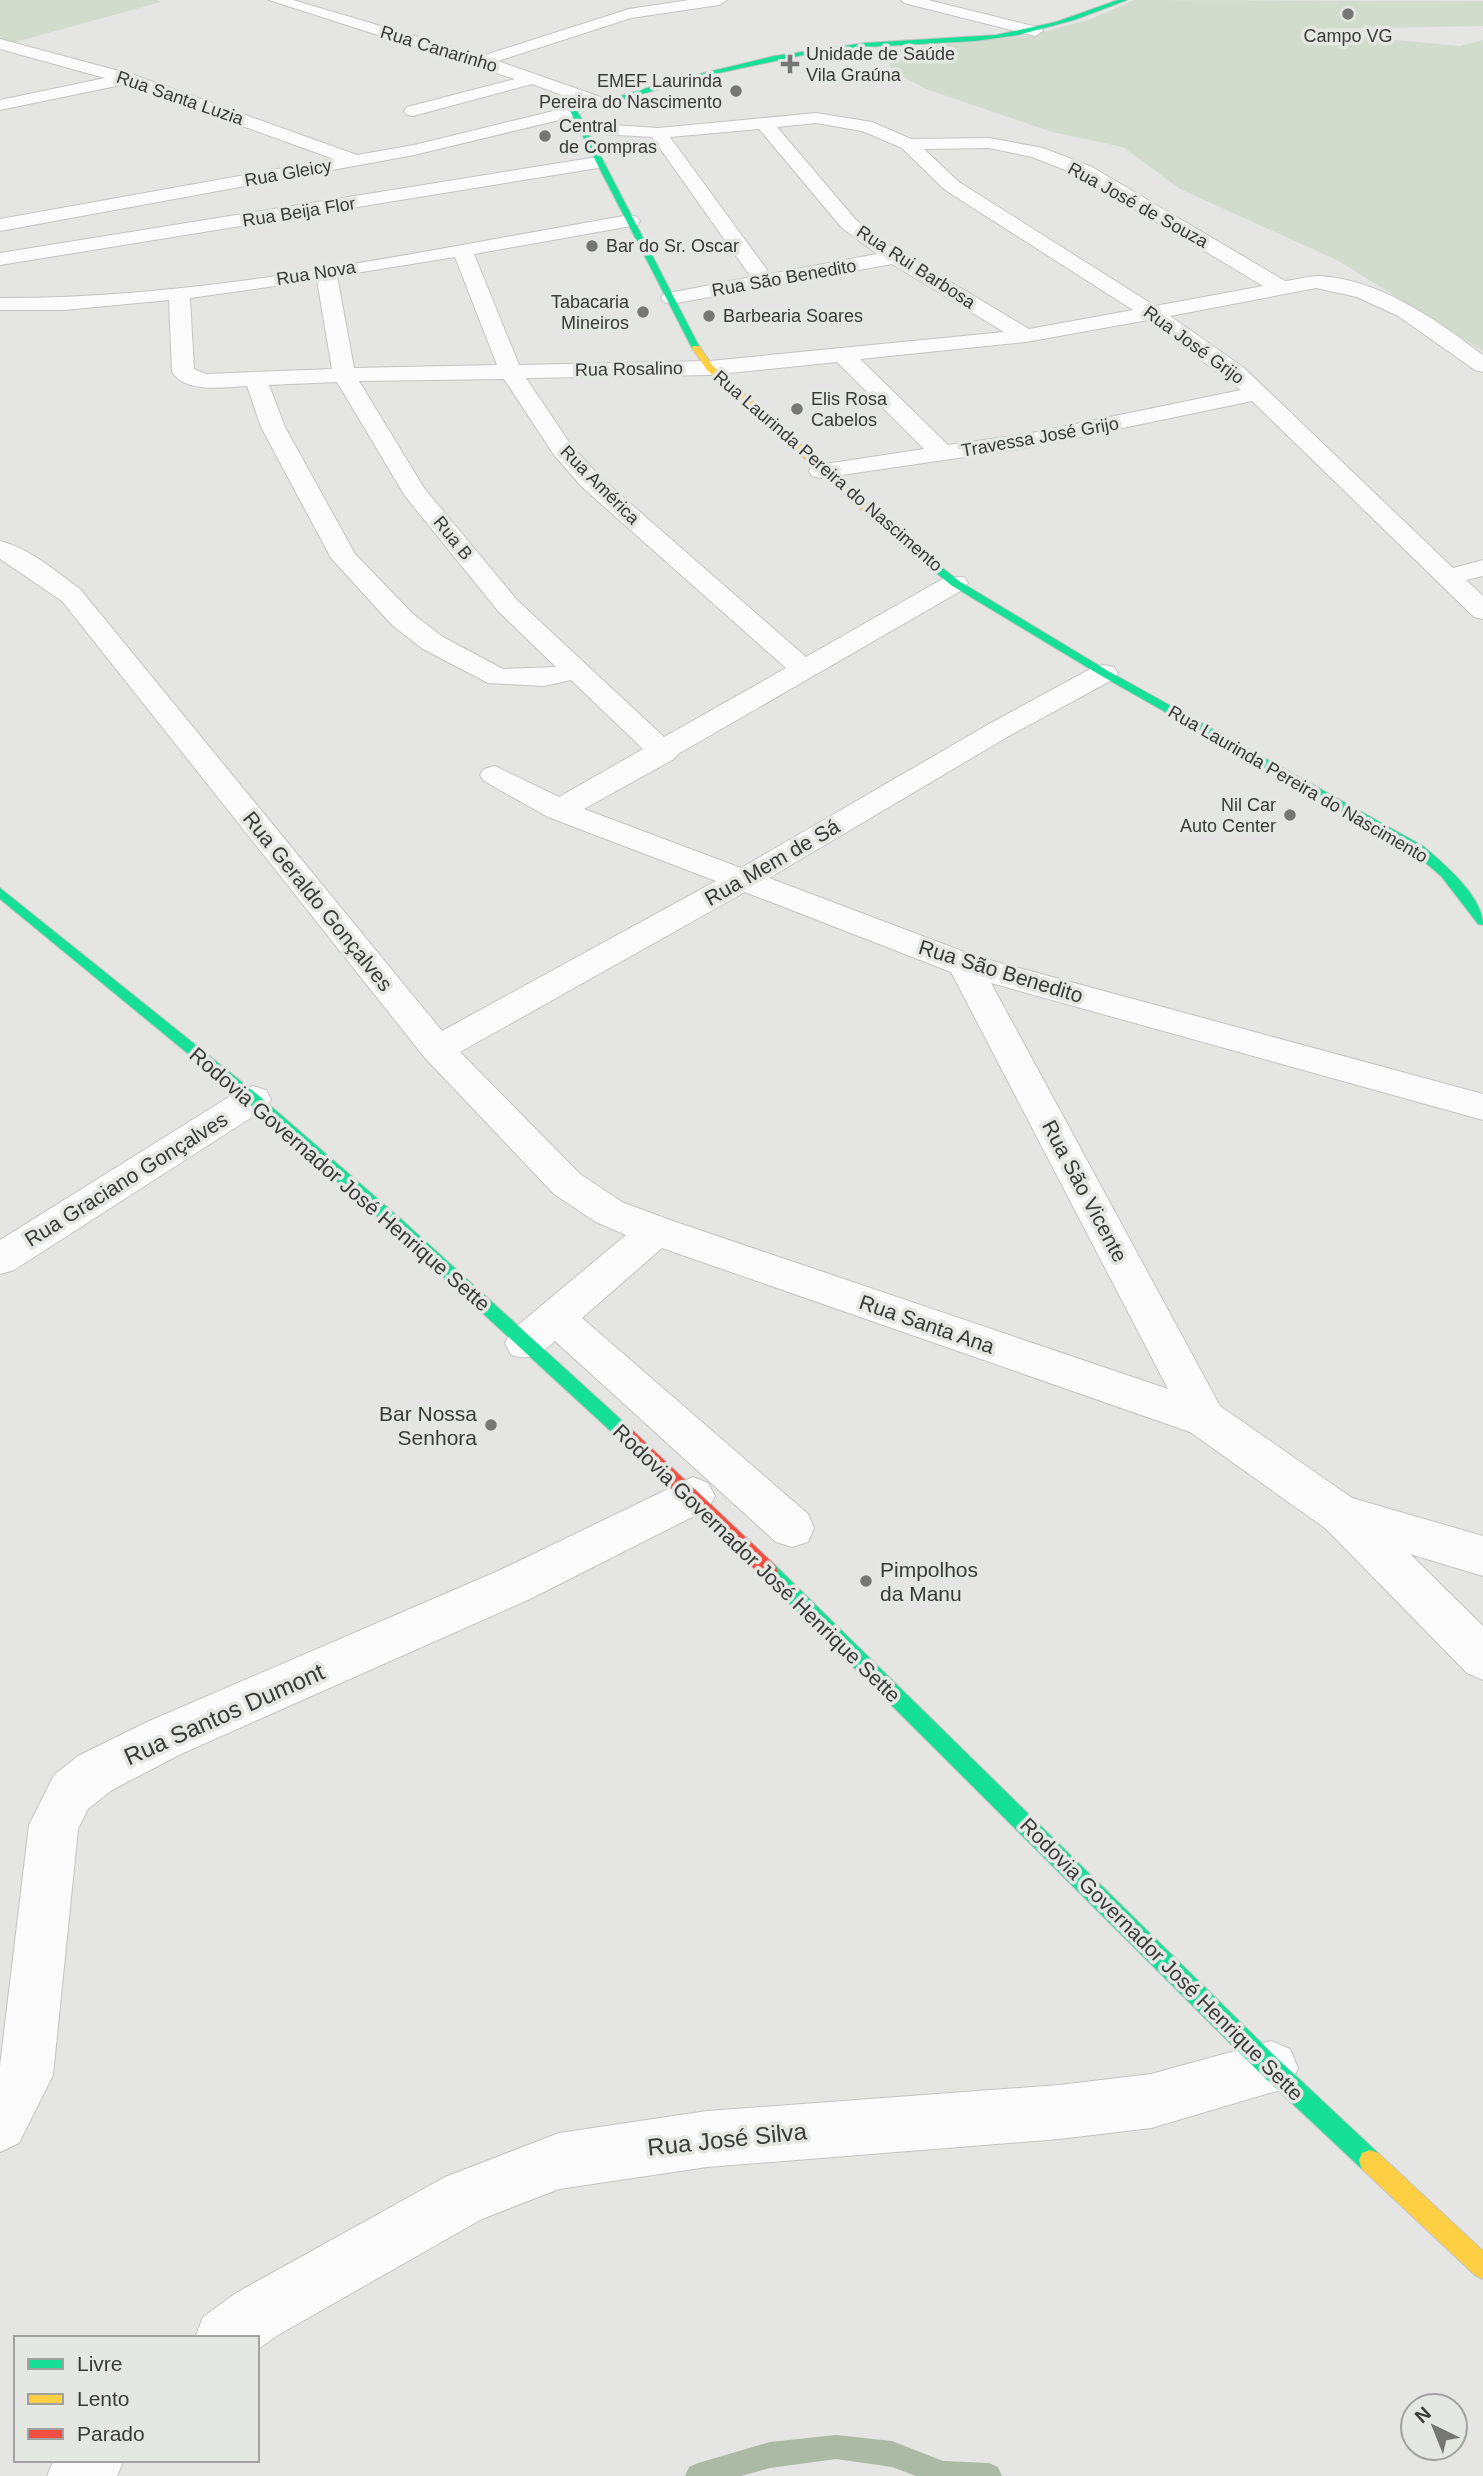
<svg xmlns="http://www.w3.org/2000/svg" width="1483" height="2476" viewBox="0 0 1483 2476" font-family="Helvetica,sans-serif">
  <rect width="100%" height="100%" fill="#e5e6e4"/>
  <path fill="#d1dccc" d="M 0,0 L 156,0 L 161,2 L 12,43 L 0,38 Z
    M 1134,0 L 1483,1 L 1483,26 L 1323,29 L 1345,35 L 1460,46 L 1483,40 L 1483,351 L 1339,261 L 1180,189 L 1123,147 L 1052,132 L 926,89 L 894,72 L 881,51 L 1032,35 L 1091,19 Z"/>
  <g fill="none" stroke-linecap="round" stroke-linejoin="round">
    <path fill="#abbaa4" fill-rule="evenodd" d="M 836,2435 L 892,2441 L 943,2461 L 989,2463 L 998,2467 L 1002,2476 L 916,2476 L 892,2467 L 836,2459 L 770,2468 L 741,2476 L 685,2476 L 689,2467 L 698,2463 L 770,2442 Z"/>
    <g stroke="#c3c4c2" stroke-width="2">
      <path id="street" d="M 269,0 L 293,0 L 482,56 L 629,9 L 689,0 L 727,0 L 719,5 L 631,18 L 498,61 L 606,99 L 609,103 L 606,107 L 594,107 L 532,84 L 413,116 L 407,115 L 404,111 L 407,107 L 515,79 Z
        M 901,0 L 928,0 L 1041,28 L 1043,31 L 1035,36 L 904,3 Z
        M 0,39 L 134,75 L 357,155 L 414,145 L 574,106 L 583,111 L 580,115 L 414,155 L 0,231 L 0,219 L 334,159 L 126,84 L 0,110 L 0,100 L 105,78 L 0,49 Z
        M 816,113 L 872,122 L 911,139 L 989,138 L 1043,148 L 1092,167 L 1285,281 C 1296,280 1307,276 1318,276 C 1380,279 1435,319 1483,355 L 1483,372 L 1475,370 L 1398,316 L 1357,297 L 1316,288 L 1170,316 L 1243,367 L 1453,568 L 1483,560 L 1483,576 L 1466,580 L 1483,596 L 1483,619 L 1474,617 L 1252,401 L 1027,448 L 821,478 L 812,476 L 809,471 L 812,466 L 924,449 L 837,362 L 710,375 L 526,378 L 571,445 L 600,477 L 806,657 L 946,577 L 964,577 L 968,583 L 964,589 L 678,754 L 674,759 L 584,809 L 741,868 L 989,724 L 1094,667 L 1104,665 L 1114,667 L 1118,673 L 1114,679 L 1009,736 L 769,878 L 975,956 L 1483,1094 L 1483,1120 L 991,983 L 1220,1406 L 1352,1498 L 1483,1536 L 1483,1576 L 1410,1554 L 1483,1626 L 1483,1680 L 1467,1673 L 1325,1528 L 1190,1432 L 662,1248 L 582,1318 L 808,1514 L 814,1528 L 808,1542 L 792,1547 L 776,1542 L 555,1341 C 539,1355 531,1361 511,1355 L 505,1343 L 511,1331 L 626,1235 L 596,1222 L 554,1194 L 425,1058 L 62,601 L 0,559 L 0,541 C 31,549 55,571 80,589 L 442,1031 L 716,881 L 548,817 L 484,781 L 480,775 L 484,769 L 495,766 L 559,797 L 643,749 L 571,680 L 544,686 L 488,683 L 423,649 L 393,626 L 331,558 L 261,427 L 247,386 C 224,387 187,394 172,372 L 169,300 L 64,310 L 0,310 L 0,298 C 210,299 424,250 630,215 L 637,217 L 640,221 L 637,225 L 474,254 L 519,365 L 710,361 L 1004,332 L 892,264 L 671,304 L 664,302 L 661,298 L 664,294 L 751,277 L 652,137 L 583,133 L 574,128 L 583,123 L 658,128 ZM 816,123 L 862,131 L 902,148 L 945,190 L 1133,310 L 1029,329 L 879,239 L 856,220 L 777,127 ZM 759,129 L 842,228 L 877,254 L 770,274 L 670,137 ZM 989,148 L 1032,157 L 1078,175 L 1263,286 L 1155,306 L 959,182 L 924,149 ZM 455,257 L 497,365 L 354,368 L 337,276 ZM 317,280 L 332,369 L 206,374 L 194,369 L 190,298 ZM 1148,320 L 1241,390 L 1027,434 L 948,445 L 860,359 L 1026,342 ZM 504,379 L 554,455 L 582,487 L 786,668 L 664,737 L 517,600 L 424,488 L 359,381 ZM 337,382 L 405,496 L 499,612 L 556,667 L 503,669 L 443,637 L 413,614 L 355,554 L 285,427 L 269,385 ZM 745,892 L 951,972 L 1168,1389 L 670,1220 L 622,1202 L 580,1174 L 460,1052 Z
        M 597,157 L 606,163 L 604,167 L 0,265 L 0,253 Z
        M 253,1086 L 266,1090 L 271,1099 L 266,1108 L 14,1270 L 0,1274 L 0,1240 L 240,1090 Z
        M 693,1477 L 708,1483 L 715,1496 L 708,1509 L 530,1599 L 181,1754 L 112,1790 L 88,1809 L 78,1829 L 53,2075 L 19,2143 L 0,2152 L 0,2066 L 29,1825 L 54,1775 L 78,1756 L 147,1722 L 498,1571 Z
        M 1271,2041 L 1290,2049 L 1298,2068 L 1290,2087 L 1151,2128 L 1059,2139 L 707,2167 L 559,2189 L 482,2219 L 278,2335 L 257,2350 L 257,2338 L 195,2338 L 203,2317 L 236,2293 L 445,2177 L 559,2133 L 707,2111 L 1059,2085 L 1151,2074 Z
        M 54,2460 L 124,2460 L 117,2476 L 47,2476 Z"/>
    </g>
    <g stroke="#c3c4c2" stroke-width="2">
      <path id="fast" d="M 1118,0 L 1127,0 L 1074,20 L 1018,35 L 975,41 L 865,47 L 808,54 L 709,75 L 578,112 L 700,348 L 696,351 L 692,348 L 570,111 L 671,81 L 774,56 L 865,43 L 996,35 L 1056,22 Z
        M 883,521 L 959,581 L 1108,671 L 1423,846 C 1444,864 1483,896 1483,925 L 1478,924 L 1441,876 L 1413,852 L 1100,675 L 951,585 L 879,526 L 879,522 Z
        M 0,888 L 258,1095 L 401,1219 L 628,1426 L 631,1431 L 628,1436 L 622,1438 L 616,1436 L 389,1227 L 248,1103 L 0,899 Z
        M 769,1563 L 775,1565 L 1279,2060 L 1378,2153 L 1381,2161 L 1378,2169 L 1370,2172 L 1362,2169 L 1263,2076 L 763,1577 L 760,1571 L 763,1565 Z"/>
    </g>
    <g stroke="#c3c4c2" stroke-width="2">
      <path id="slow" d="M 693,346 L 699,346 L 713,366 L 887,522 L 887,526 L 879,526 L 707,370 L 692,348 Z
        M 1370,2150 L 1378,2153 L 1483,2251 L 1483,2279 L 1475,2275 L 1362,2169 L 1359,2161 L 1362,2153 Z"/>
    </g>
    <g stroke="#c3c4c2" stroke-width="2">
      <path id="jam" d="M 622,1424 L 628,1426 L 775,1565 L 778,1571 L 775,1577 L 769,1579 L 763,1577 L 616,1436 L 613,1431 L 616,1426 Z"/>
    </g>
    <use href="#street" fill="#fbfbfb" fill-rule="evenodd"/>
    <use href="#fast" fill="#16e098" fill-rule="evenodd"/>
    <use href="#slow" fill="#ffcf43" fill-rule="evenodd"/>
    <use href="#jam" fill="#f24e42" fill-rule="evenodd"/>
  </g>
  <g fill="#767775" stroke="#e5e7e3" stroke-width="2.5">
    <circle cx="1348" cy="14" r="7"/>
    <path d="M786.5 53.5h7v7h7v7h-7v7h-7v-7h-7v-7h7z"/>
    <circle cx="736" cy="91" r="7"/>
    <circle cx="545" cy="136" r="7"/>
    <circle cx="592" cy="246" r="7"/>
    <circle cx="643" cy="312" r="7"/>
    <circle cx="709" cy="316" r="7"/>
    <circle cx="797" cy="409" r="7"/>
    <circle cx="1290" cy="815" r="7"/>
    <circle cx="491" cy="1425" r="7"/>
    <circle cx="866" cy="1581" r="7"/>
  </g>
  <g text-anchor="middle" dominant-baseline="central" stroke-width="7" stroke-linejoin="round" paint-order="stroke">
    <g font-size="18" fill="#3a3b39" stroke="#e5e7e3" text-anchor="start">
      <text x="1348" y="36" text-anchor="middle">Campo VG</text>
      <text x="806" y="54">Unidade de Saúde<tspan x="806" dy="21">Vila Graúna</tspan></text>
      <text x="722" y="81" text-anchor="end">EMEF Laurinda<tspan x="722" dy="21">Pereira do Nascimento</tspan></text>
      <text x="559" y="126">Central<tspan x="559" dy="21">de Compras</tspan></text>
      <text x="606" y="246">Bar do Sr. Oscar</text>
      <text x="629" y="302" text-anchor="end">Tabacaria<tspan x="629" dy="21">Mineiros</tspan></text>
      <text x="723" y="316">Barbearia Soares</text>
      <text x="811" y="399">Elis Rosa<tspan x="811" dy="21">Cabelos</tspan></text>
      <text x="1276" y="805" text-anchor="end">Nil Car<tspan x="1276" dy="21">Auto Center</tspan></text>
    </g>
    <g font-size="18" fill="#3a3b39" stroke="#e5e7e3">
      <text transform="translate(439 49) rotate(17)">Rua Canarinho</text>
      <text transform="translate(180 98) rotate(19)">Rua Santa Luzia</text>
      <text transform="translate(288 173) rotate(-10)">Rua Gleicy</text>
      <text transform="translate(1138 205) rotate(29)">Rua José de Souza</text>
      <text transform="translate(299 212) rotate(-9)">Rua Beija Flor</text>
      <text transform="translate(916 267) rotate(33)">Rua Rui Barbosa</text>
      <text transform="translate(316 273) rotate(-9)">Rua Nova</text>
      <text transform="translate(784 278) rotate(-10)">Rua São Benedito</text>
      <text transform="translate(1194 345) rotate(36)">Rua José Grijo</text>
      <text transform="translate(629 369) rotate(-1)">Rua Rosalino</text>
      <text transform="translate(1040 437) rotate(-10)">Travessa José Grijo</text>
      <text transform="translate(828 471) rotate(41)">Rua Laurinda Pereira do Nascimento</text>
      <text transform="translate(600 485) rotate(45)">Rua América</text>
      <text transform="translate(453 538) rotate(51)">Rua B</text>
      <text transform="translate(1298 784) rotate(30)">Rua Laurinda Pereira do Nascimento</text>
    </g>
    <g font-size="21" fill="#3a3b39" stroke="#e5e7e3">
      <text transform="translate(772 862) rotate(-30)">Rua Mem de Sá</text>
      <text transform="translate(318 901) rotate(51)">Rua Geraldo Gonçalves</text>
      <text transform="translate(1001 971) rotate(17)">Rua São Benedito</text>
      <text transform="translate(126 1179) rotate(-32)">Rua Graciano Gonçalves</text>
      <text transform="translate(340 1179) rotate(41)">Rodovia Governador José Henrique Sette</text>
      <text transform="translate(1085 1191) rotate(62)">Rua São Vicente</text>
      <text transform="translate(927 1324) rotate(19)">Rua Santa Ana</text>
      <text transform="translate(757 1563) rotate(44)">Rodovia Governador José Henrique Sette</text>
      <text transform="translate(1162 1959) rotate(45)">Rodovia Governador José Henrique Sette</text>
    </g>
    <g font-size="21" fill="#3a3b39" stroke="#e5e7e3" text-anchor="end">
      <text x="477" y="1413">Bar Nossa<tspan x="477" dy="24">Senhora</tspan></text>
      <text x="880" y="1569" text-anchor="start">Pimpolhos<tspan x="880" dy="24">da Manu</tspan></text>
    </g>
    <g font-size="24" fill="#3a3b39" stroke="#e5e7e3">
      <text transform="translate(224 1714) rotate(-24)">Rua Santos Dumont</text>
      <text transform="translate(727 2139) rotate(-6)">Rua José Silva</text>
    </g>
  </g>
  <rect x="14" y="2336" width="245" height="126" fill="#e5e7e3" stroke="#a1a29f" stroke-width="2"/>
  <rect x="28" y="2359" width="35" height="10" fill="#16e098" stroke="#a1a29f" stroke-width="2"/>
  <text x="77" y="2371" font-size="21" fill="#3a3b39">Livre</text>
  <rect x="28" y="2394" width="35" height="10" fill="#ffcf43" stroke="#a1a29f" stroke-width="2"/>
  <text x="77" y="2406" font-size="21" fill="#3a3b39">Lento</text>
  <rect x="28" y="2429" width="35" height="10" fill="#f24e42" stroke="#a1a29f" stroke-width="2"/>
  <text x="77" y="2441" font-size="21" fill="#3a3b39">Parado</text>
  <g transform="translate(1434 2427) rotate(317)"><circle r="33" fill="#e5e7e3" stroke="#a1a29f" stroke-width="2"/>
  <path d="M0-5L12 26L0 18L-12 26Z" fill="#767775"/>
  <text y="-10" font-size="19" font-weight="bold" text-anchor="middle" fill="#3a3b39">N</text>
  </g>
</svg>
